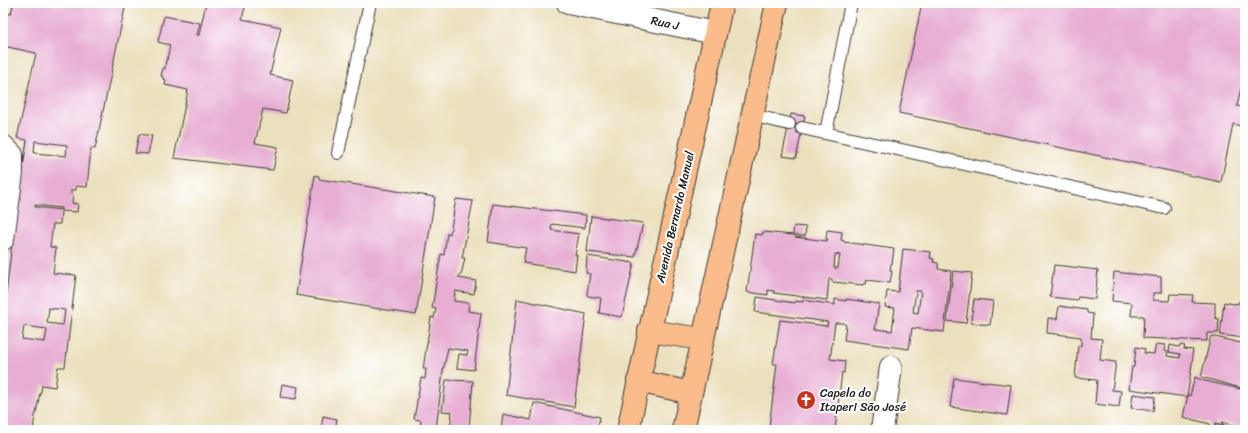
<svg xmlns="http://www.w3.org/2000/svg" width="1248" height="433" viewBox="0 0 1248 433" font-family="Sriracha,sans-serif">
  <rect width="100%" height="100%" fill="#fff"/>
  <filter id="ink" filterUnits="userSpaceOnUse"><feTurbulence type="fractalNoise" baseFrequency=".025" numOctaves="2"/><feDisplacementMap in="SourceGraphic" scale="8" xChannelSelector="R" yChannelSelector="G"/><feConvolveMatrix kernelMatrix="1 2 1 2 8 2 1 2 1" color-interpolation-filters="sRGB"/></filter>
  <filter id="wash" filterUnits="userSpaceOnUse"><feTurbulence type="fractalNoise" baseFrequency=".012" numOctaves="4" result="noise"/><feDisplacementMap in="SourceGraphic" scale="16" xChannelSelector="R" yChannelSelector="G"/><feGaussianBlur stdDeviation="0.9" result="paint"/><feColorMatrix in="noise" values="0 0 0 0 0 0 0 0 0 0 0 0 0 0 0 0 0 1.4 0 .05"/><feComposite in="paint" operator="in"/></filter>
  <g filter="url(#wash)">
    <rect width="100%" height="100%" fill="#ebe0bd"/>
    <g id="blocks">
      <path fill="#e7add3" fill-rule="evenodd" d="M 3,3 L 126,3 L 95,149 L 91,148 L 87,187 L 76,186 L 76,190 L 71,190 L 71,194 L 73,195 L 72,203 L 78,204 L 77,212 L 61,211 L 60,224 L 53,224 L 50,247 L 56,248 L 53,273 L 76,275 L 65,367 L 58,367 L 55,387 L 42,385 L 41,392 L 40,392 L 36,414 L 35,415 L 33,430 L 3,430 L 3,321 L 12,243 L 27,140 L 17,138 L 36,53 L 3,46 ZM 7,4 L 13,5 L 11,14 L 5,13 ZM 35,141 L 67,145 L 66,156 L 34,153 ZM 35,205 L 61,208 L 61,210 L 35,207 ZM 49,308 L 65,310 L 63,325 L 47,323 ZM 24,326 L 47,329 L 45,342 L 22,339 Z
        M 206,3 L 246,3 L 242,19 L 281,27 L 270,75 L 293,80 L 286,113 L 263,109 L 255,143 L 278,147 L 273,170 L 174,158 L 188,90 L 165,85 L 166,80 L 163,79 L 163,77 L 161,76 L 163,68 L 165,69 L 165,66 L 166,60 L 167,60 L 170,45 L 158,42 L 164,16 L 200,23 L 197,35 L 199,35 Z
        M 922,3 L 1245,3 L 1245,69 L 1237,106 L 1245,108 L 1245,127 L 1233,124 L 1221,182 L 899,113 Z
        M 791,114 L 805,116 L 796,158 L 782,156 Z
        M 139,134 L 152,136 L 148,154 L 135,153 Z
        M 315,175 L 319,176 L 319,179 L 435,197 L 416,315 L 296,295 Z
        M 456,199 L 473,201 L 462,258 L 465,258 L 461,275 L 459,275 L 459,278 L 476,281 L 474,294 L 455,291 L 454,301 L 469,303 L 468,311 L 481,313 L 474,370 L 457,368 L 459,354 L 467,355 L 468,351 L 448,348 L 443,371 L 436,430 L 420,430 L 421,420 L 414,419 L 421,378 L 425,379 L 426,369 L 423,369 L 431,317 L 434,318 L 436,309 L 432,308 L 441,254 L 444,255 L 447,233 L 450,234 Z
        M 493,204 L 586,215 L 585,228 L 552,224 L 551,230 L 579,234 L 575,255 L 577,255 L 575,271 L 523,263 L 526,248 L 488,242 Z
        M 591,216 L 643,223 L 635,257 L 587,252 Z
        M 794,226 L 806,227 L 805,236 L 794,235 L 795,237 L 827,241 L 828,239 L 826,239 L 827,230 L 842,232 L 841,240 L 844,241 L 844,242 L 894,249 L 892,264 L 891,264 L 890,271 L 892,271 L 890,283 L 867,280 L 866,284 L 863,284 L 863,285 L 832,282 L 832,279 L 829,279 L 827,300 L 774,293 L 774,291 L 768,290 L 768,295 L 747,292 L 755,234 L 762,235 L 763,232 L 793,235 ZM 835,254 L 840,255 L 838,268 L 834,268 Z
        M 903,249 L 931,252 L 930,258 L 934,259 L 933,262 L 938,263 L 938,269 L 951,271 L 944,332 L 912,328 L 909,349 L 844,340 L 846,325 L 843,323 L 835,323 L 830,359 L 845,361 L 844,373 L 842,372 L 835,430 L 785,430 L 769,427 L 777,364 L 773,364 L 780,320 L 827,326 L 828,322 L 755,312 L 757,297 L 795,303 L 795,301 L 803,302 L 803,300 L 835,305 L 835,299 L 846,301 L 846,299 L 879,304 L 875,329 L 892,331 L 895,308 L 885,307 L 887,291 L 898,292 ZM 916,291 L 921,291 L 918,313 L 913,312 Z
        M 587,256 L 634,263 L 622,317 L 599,313 L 601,298 L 588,296 L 587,294 L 590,274 L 586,273 Z
        M 1054,265 L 1098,270 L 1095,299 L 1078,297 L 1077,300 L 1050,297 Z
        M 953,271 L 972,273 L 966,323 L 947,321 Z
        M 1114,272 L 1161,277 L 1161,293 L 1153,293 L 1153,300 L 1169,301 L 1170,294 L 1193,295 L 1192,302 L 1215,303 L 1215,318 L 1219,319 L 1218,333 L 1207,333 L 1207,341 L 1143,338 L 1144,316 L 1131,316 L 1132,303 L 1112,301 Z
        M 1244,296 L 1245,296 L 1245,338 L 1220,335 L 1224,302 L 1234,304 L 1239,303 L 1239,301 L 1243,302 Z
        M 517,299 L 586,314 L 574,407 L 506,395 Z
        M 974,299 L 993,301 L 990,325 L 971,323 Z
        M 1059,306 L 1087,310 L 1087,313 L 1093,314 L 1091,338 L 1102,339 L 1100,360 L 1116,362 L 1112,390 L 1121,391 L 1119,407 L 1095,404 L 1097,380 L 1075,378 L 1078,346 L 1081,346 L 1081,337 L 1047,333 L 1048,318 L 1057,319 Z
        M 1211,336 L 1245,344 L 1245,389 L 1201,377 Z
        M 1156,344 L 1165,345 L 1164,351 L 1168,352 L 1167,356 L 1180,358 L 1180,354 L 1169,352 L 1170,345 L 1179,347 L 1180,345 L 1185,346 L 1184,349 L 1193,350 L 1192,356 L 1193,357 L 1187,397 L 1129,389 L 1132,367 L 1134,367 L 1136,347 L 1145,349 L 1144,353 L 1154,354 Z
        M 1195,377 L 1201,380 L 1245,390 L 1245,428 L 1222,422 L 1223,425 L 1216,423 L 1215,425 L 1222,427 L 1223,425 L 1239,430 L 1208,430 L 1210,424 L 1183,417 L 1188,395 L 1190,396 Z
        M 954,378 L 1011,385 L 1007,415 L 950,407 Z
        M 446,380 L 473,381 L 469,428 L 476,430 L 450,430 L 452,412 L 442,411 Z
        M 282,384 L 298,387 L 296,399 L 280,397 Z
        M 1133,394 L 1155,397 L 1153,411 L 1131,408 Z
        M 534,403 L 600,417 L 597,430 L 501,430 L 503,414 L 531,420 Z
        M 323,416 L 337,419 L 335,430 L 321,430 Z"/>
    </g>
  </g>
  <g filter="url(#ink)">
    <use href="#blocks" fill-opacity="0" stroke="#3b3934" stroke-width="1"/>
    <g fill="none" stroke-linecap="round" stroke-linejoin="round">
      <g stroke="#3b3934" stroke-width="14">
        <path id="lane" d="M 752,115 L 789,124
          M 802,128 L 1164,208
          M 826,133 L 851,3
          M 338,153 L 370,3"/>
      </g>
      <g stroke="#3b3934" stroke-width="24">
        <path id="street" d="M 568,3 L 715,33
          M 3,146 L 12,155 L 12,173 L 3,239
          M 882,430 L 891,367"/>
      </g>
      <g stroke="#3b3934" stroke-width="24">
        <path id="primary" d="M 649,331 L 702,339
          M 638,381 L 691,393
          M 628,430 L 722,3
          M 683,430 L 777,3"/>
      </g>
      <use href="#lane" stroke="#fff" stroke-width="12"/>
      <use href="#street" stroke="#fff" stroke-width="22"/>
      <use href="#primary" stroke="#f9bc8a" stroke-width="22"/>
    </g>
  </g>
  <defs>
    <g id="church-disc" transform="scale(1)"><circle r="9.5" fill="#c8321e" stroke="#fff"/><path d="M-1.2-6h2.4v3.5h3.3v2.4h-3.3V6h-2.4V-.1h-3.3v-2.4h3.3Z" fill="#fff"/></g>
  </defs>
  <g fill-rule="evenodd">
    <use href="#church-disc" x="806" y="400"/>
  </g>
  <g text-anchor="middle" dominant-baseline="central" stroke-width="4" stroke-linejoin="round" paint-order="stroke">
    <g font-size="12" fill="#1c1c1c" stroke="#fff">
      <text transform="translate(665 23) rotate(12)">Rua J</text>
      <text transform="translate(675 217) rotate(-77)">Avenida Bernardo Manuel</text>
    </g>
    <g font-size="12" fill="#1c1c1c" stroke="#fff" text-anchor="start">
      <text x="820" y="393">Capela do<tspan x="820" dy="14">Itaperi São José</tspan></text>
    </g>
  </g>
  <rect width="1248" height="433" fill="none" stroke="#fff" stroke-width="16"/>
</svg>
